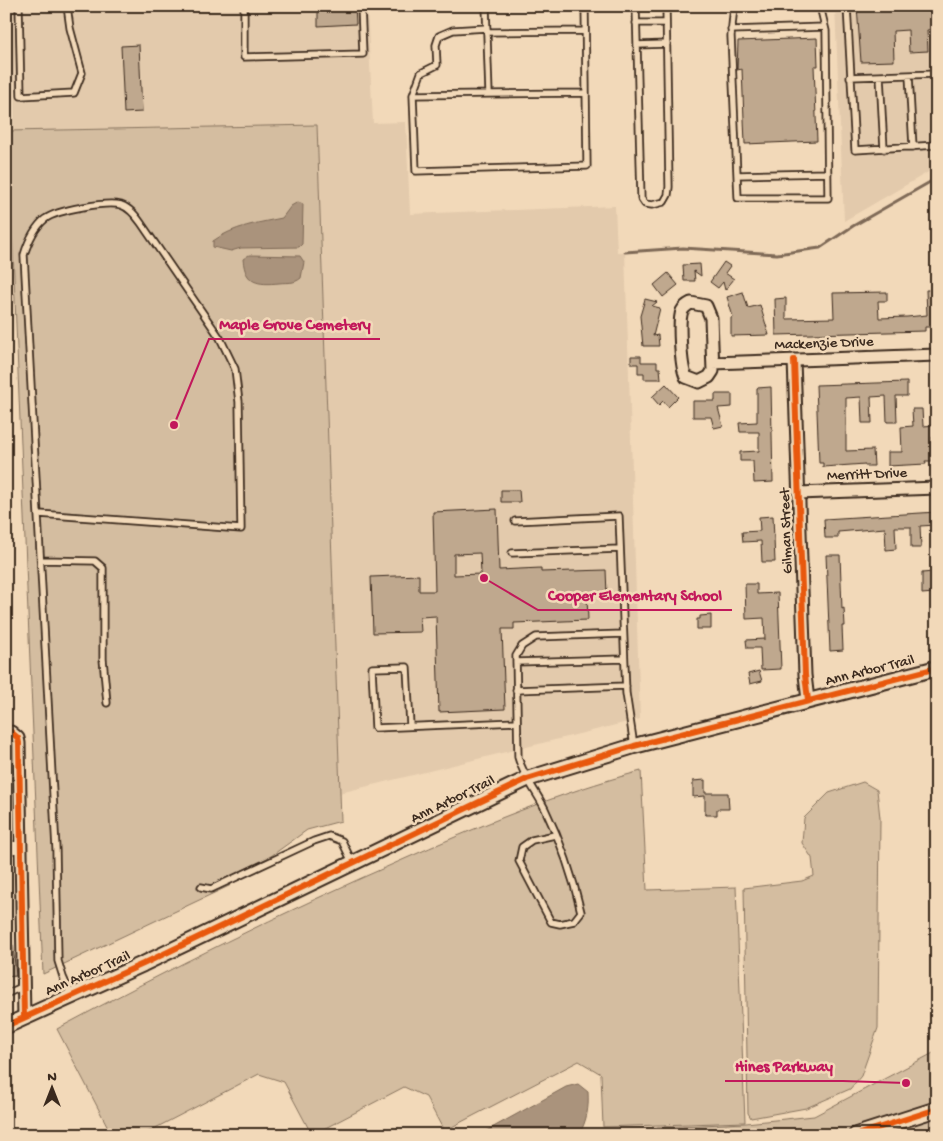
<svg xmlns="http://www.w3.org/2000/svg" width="943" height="1141" viewBox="0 0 943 1141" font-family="'Gochi Hand',sans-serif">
  <rect width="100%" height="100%" fill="#f2d9b9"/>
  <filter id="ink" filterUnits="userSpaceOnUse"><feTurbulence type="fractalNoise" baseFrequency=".02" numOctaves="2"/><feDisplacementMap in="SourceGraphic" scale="10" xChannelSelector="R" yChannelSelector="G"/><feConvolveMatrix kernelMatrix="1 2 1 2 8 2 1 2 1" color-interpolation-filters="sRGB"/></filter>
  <g filter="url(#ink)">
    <path fill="#e3caac" d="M 6,6 L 367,6 L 373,123 L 406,122 L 410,214 L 615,206 L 617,252 L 625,252 L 640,719 L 340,793 L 317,125 L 322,125 L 6,131 Z
      M 835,6 L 937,6 L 937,167 L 844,221 Z"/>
    <path fill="#d4bda0" stroke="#88745f" d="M 317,125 L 341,821 L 307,830 L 271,856 L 227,878 L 231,885 L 43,974 L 8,131 Z
      M 641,771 L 647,890 L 736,887 L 745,1122 L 603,1127 L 601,1074 L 579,1061 L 444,1131 L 426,1097 L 404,1087 L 312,1135 L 284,1082 L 259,1074 L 142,1135 L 112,1135 L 57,1029 C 169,969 283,912 400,861 C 479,826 558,793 641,771 Z
      M 863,782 L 877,790 L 880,818 L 878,1028 L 861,1076 L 850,1089 L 806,1108 L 751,1118 L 748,1113 L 744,888 L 802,881 L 814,876 L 812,858 L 802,843 L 804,818 L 829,793 Z
      M 937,1051 L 937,1135 L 648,1135 L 657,1127 L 746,1123 L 814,1116 Z"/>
    <path fill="#aa937c" stroke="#7e6956" d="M 298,202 L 303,204 L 302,244 L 299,247 L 241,248 L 231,251 L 213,247 L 213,241 C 234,226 258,223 282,218 L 291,206 Z
      M 249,255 L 300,256 L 304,262 L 301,278 C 294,284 288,282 279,283 C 258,285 245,284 243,259 Z
      M 578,1084 L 588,1092 C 589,1108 587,1120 579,1135 L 479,1135 L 566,1087 Z"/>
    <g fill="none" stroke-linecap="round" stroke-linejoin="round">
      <path stroke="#7e6956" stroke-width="3" d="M 625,252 L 683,248 L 777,254 L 820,248 L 853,226 L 937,178"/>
    </g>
    <path fill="#bfa88e" stroke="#3b2a1e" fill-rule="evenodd" d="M 318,6 L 355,6 L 356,24 L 318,26 Z
      M 857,6 L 937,6 L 937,29 L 927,30 L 928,51 L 909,52 L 908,30 L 893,31 L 894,61 L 861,62 Z
      M 817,38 L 818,66 L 814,66 L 817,141 L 745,144 L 742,69 L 737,70 L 738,41 Z
      M 139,45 L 142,112 L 124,113 L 121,46 Z
      M 724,262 L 730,266 L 725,273 L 734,279 L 725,290 L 723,282 L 718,288 L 710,282 Z
      M 700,264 L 701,276 L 694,271 L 695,281 L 684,281 L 683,265 Z
      M 668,273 L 678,285 L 663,297 L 654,285 Z
      M 926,290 L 936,290 L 937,327 L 925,327 L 925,331 L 776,335 L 775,299 L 786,298 L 786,319 L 834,318 L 833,293 L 887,292 L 887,301 L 878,301 L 879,318 L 907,317 L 927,315 Z
      M 743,292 L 748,308 L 760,305 L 769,335 L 731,336 L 731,318 L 733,317 L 727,297 Z
      M 645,299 L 657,302 L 652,306 L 660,308 L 653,336 L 658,335 L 659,346 L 643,346 L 640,316 Z
      M 631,356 L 641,356 L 641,362 L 657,362 L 657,368 L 660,368 L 661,379 L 644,379 L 644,373 L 638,373 L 638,364 L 631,364 Z
      M 907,382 L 907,396 L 896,396 L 897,422 L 887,422 L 886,396 L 871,397 L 872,423 L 862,423 L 861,397 L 846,398 L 846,451 L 873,450 L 874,466 L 865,466 L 865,464 L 823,467 L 823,463 L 819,463 L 816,385 Z
      M 666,384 L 678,397 L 668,407 L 663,401 L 659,405 L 652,397 Z
      M 771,387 L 773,482 L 754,483 L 753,461 L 740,461 L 740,452 L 759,451 L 759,432 L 740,432 L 739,423 L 757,422 L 757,388 Z
      M 715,394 L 732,394 L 732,407 L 718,408 L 723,426 L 714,428 L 711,417 L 693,417 L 693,401 L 715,401 Z
      M 912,409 L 922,409 L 923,426 L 936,425 L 936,437 L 932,437 L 932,461 L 925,461 L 926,464 L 888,466 L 888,452 L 902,452 L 901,427 L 913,426 Z
      M 501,490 L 519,490 L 520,502 L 501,502 Z
      M 497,509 L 499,570 L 541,568 L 541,572 L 606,570 L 607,595 L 587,596 L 588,620 L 514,623 L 514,629 L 502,629 L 505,709 L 439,712 L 436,616 L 420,617 L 421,632 L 373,633 L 371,577 L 419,575 L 419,591 L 435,591 L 433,512 ZM 480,553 L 481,574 L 454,575 L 454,554 Z
      M 937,512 L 937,525 L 920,526 L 921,548 L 911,548 L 911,527 L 895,527 L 896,549 L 886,550 L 885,528 L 838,532 L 838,538 L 825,538 L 824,519 Z
      M 773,516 L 775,562 L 762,562 L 761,541 L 743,542 L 742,532 L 760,531 L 759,517 Z
      M 826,555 L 840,555 L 842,609 L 844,608 L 845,626 L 842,626 L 843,650 L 830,651 Z
      M 933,572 L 934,593 L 922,594 L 922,573 Z
      M 745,584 L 757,584 L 757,594 L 778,593 L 781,669 L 761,670 L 760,648 L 747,648 L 746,640 L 765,639 L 764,618 L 746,619 Z
      M 711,615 L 711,629 L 697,629 L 697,619 L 700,619 L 700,616 Z
      M 759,671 L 762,681 L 750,684 L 748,674 Z
      M 705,780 L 705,793 L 728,793 L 729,809 L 717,809 L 717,815 L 705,815 L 705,796 L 693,797 L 693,781 Z
      M 6,945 L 13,945 L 16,976 L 6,977 Z"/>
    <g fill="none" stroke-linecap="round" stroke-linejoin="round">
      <g stroke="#3b2a1e" stroke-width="9">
        <path id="service" d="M 19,6 L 21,96 L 74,93 L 82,73 L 70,28 L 67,6
          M 244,6 L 244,57 L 363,54 L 361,6
          M 486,6 L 489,94 L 413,95 L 416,171 L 587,166 L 585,6
          M 636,6 L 641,198 L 645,204 L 652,205 L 664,202 L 668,195 L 669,187 L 666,6
          M 734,6 L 731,36 L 738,198 L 828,198 L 826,31 L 820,6
          M 847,6 L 855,150 L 937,145
          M 636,23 L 666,23
          M 731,30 L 825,27
          M 487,32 L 585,31
          M 637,45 L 667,44
          M 909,75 L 913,147
          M 880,76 L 884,149
          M 850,77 L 937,74
          M 489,94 L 586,93
          M 413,95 L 421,73 L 437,65 L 436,45 L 439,36 L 453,30 L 487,28
          M 737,175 L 828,173
          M 39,514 L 241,529 L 239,402 L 235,369 L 220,338 L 141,223 C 136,216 130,208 121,205 C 107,201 57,210 45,219 C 34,228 28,242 24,255 L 56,849 L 58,961 L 63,977 L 71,995
          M 515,521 L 619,516 L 626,693 L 634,746
          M 512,553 L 620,549
          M 41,560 L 95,561 L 103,568 L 103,659 L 107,703
          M 516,662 L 624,659
          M 516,690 L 626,686
          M 410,726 L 407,667 L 372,668 L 375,728 C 422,726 470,724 517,722
          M 555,835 L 532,840 L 522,847 L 519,861 L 551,922 L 560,924 L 574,921 L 581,912 C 573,877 560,840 545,809 C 536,791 523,776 518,757 L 516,656 L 522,646 L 536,637 L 623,634
          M 201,887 L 211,889 L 314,841 L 329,836 L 342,841 L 352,862
          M 6,994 L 24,986"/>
      </g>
      <g stroke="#3b2a1e" stroke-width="15">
        <path id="minor" d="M 691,303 L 706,306 L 711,318 L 713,371 L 709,377 L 699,382 L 686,377 C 681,368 678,321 682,311 C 684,307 687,305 691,303 Z
          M 794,360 L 805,675 L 808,700
          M 713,363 L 937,355
          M 798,493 L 937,488
          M 6,732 L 11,732 L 18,738 L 19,743 L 24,1017
          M 6,848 L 20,847"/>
      </g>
      <g stroke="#3b2a1e" stroke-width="18">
        <path id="tertiary" d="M 6,1026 L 143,964 L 527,779 L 634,746 L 937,668
          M 856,1135 L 937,1109"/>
      </g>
      <use href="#service" stroke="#f2d9b9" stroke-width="5.5"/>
      <use href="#minor" stroke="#f2d9b9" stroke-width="11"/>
      <use href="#tertiary" stroke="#f2d9b9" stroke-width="14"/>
      <g stroke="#f2d9b9" stroke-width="9">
        <path id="cycleway" d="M 794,360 L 805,675 L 808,700
          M 6,732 L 11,732 L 18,738 L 19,743 L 24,1017
          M 6,1026 L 143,964 L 527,779 L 634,746 L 937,668
          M 856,1135 L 937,1109"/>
      </g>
      <use href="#cycleway" stroke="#e8590c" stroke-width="6"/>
    </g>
  </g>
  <g text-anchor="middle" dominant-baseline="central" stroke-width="5" stroke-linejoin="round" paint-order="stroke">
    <g font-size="15" fill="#3b2a1e" stroke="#f2d9b9">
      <text transform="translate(824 344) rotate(-2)">Mackenzie Drive</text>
      <text transform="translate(867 475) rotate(-2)">Merritt Drive</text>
      <text transform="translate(787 531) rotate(-92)">Gilman Street</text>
      <text transform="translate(870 671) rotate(-14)">Ann Arbor Trail</text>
      <text transform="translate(453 800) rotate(-26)">Ann Arbor Trail</text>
      <text transform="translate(88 974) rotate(-24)">Ann Arbor Trail</text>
    </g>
  </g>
  <path fill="none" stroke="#c2185b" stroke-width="2" d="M174 425L209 339H380M484 578L538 610H732M906 1083L843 1081H725"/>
  <g fill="#c2185b" stroke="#f2d9b9" stroke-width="2">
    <circle cx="174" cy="425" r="5"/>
    <circle cx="484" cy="578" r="5"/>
    <circle cx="906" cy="1083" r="5"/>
  </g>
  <g font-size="16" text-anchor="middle" font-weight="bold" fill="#c2185b" stroke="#f2d9b9" stroke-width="5" stroke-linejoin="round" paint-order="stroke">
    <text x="295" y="329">Maple Grove Cemetery</text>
    <text x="635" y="600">Cooper Elementary School</text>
    <text x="784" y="1071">Hines Parkway</text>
  </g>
  <rect width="943" height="1141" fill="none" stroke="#f2d9b9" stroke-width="25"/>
  <rect x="12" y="12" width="918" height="1116" fill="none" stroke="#3b2a1e" stroke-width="2" filter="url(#ink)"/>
  <g transform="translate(52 1088)" stroke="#f2d9b9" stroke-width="4" paint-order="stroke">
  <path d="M0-4L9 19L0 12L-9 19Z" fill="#3b2a1e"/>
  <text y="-8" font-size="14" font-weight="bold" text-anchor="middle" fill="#3b2a1e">N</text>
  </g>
</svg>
